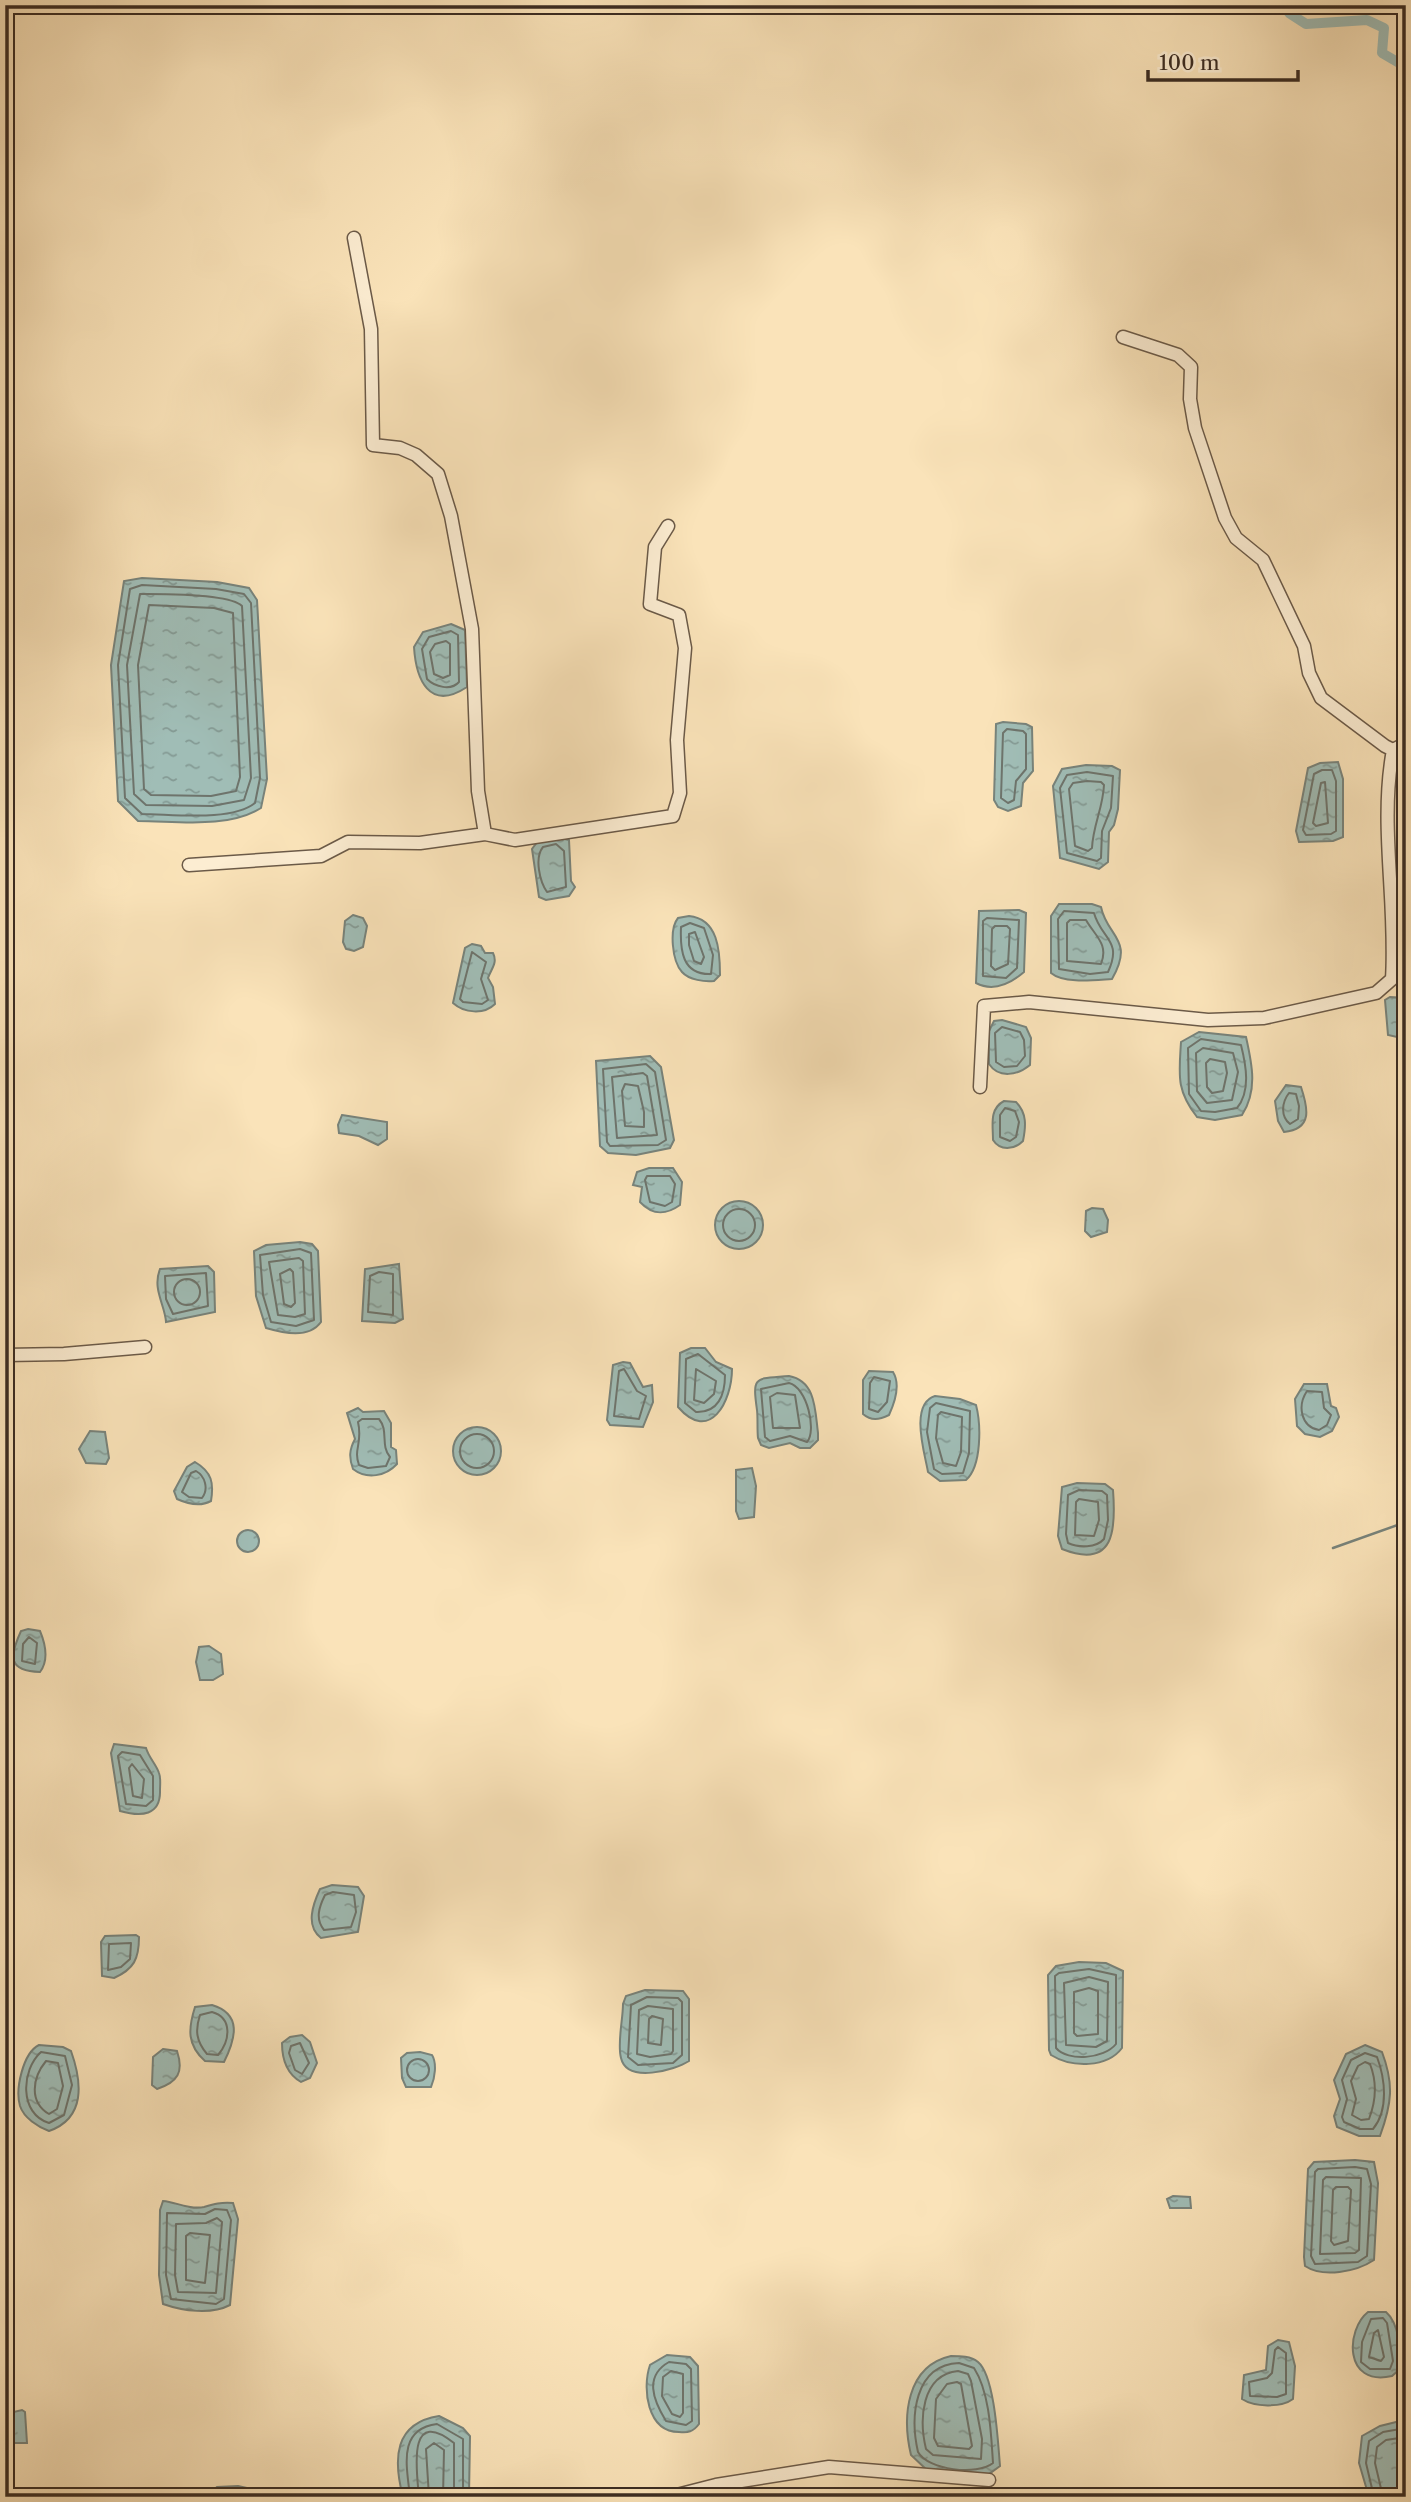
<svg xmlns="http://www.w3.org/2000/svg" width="1411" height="2502" viewBox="0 0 1411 2502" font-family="'Libre Caslon Text',serif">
  <defs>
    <pattern id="water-ripples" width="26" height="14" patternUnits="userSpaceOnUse" patternTransform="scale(1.75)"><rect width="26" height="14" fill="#a0bdb6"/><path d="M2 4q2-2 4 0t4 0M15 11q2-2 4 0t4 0" fill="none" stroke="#849a94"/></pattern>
  </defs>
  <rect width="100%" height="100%" fill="#fae3b9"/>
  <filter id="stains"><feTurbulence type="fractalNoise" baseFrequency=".00286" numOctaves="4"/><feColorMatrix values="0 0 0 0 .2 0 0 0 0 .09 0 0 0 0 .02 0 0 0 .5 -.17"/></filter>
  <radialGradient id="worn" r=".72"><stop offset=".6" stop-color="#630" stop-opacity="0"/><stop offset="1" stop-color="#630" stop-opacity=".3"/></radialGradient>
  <path fill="url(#water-ripples)" stroke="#78837b" stroke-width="2" d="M 142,578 L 217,582 L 249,588 L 257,600 L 267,779 L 261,808 C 227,829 177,821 138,821 L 118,801 L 111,665 L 124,581 Z
    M 451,624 L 465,630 L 467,687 C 429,712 416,679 414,647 L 423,632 Z
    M 1003,722 L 1026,724 L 1032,727 L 1033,771 L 1023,783 L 1021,806 L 1008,811 L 998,807 L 994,800 L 996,724 Z
    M 1406,758 L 1406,908 L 1398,832 L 1397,767 Z
    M 1338,762 L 1343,779 L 1343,837 L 1333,841 L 1299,842 L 1296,831 L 1308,768 L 1320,763 Z
    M 1086,765 L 1112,766 L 1120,770 L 1118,809 L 1114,825 L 1109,832 L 1108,862 L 1099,869 L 1060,858 L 1053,786 L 1062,769 Z
    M 556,837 L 569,840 L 571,881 L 575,887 L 569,896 L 546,900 L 539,897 L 532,849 L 538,841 Z
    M 1059,904 L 1092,904 L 1101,907 C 1107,937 1135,939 1112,979 C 1095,980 1064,984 1051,973 L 1051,916 Z
    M 1019,910 L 1026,913 L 1024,972 C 1010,984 993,992 976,983 L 979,911 Z
    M 353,915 L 363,918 L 367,926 L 363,947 L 354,951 L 346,949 L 343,942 L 345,921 Z
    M 689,916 C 718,919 720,950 720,975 L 714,981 C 705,982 689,980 682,972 C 672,961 669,929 678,918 Z
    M 472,944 L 481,946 L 485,953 L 493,953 C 498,963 491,969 488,978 L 493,987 L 495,1004 C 484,1015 464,1013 453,1003 L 465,948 Z
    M 1390,997 L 1406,998 L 1406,1039 L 1388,1035 L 1385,1000 Z
    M 1002,1020 L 1026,1027 L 1031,1038 L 1030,1065 C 1018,1075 999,1079 989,1064 L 989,1031 L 994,1021 Z
    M 1199,1032 L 1246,1037 C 1252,1064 1258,1090 1242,1115 L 1215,1120 L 1197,1117 C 1176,1090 1179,1075 1181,1042 Z
    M 650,1056 L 661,1067 L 674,1140 L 670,1148 L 636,1155 L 608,1153 L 600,1146 L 596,1061 Z
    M 1286,1085 L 1301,1087 C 1308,1108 1313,1129 1284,1132 L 1278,1121 L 1275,1101 Z
    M 1004,1101 L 1016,1102 C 1027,1113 1026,1126 1023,1141 C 1014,1150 1000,1151 993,1140 C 993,1125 989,1109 1004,1101 Z
    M 342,1115 L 387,1122 L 387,1139 L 378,1145 L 359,1136 L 339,1133 L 338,1125 Z
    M 649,1168 L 673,1168 L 682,1182 L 680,1205 C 666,1215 653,1216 640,1202 L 642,1187 L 633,1185 L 637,1172 Z
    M715 1225a24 24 0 1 1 48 0a24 24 0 1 1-48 0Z
    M 1092,1208 L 1103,1209 L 1108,1220 L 1107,1232 L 1091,1237 L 1085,1231 L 1086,1211 Z
    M 300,1242 L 312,1244 L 318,1251 L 321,1322 C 309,1339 283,1333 266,1328 L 256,1296 L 254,1251 L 266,1245 Z
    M 399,1264 L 403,1319 L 395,1323 L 362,1321 L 365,1269 Z
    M 208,1266 L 214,1272 L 215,1312 L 166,1322 C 165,1305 152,1289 160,1269 Z
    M 691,1348 L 705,1348 L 716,1362 L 732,1369 C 732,1401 710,1444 678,1407 L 680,1353 Z
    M 623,1362 L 630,1363 L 643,1387 L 652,1385 L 653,1402 L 643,1427 L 610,1425 L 607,1420 L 613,1365 Z
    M 869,1371 L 893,1372 C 901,1385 895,1402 889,1415 C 879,1420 871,1421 863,1414 L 863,1380 Z
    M 789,1376 C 816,1381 815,1410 818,1433 L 818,1440 L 810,1448 L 800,1448 L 790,1443 L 769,1448 L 761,1445 L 758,1438 C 757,1429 758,1419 757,1410 C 752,1375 755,1379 789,1376 Z
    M 1304,1384 L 1327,1384 L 1331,1406 L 1336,1408 L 1339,1417 L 1332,1431 L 1320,1437 L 1305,1434 L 1297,1426 L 1295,1399 Z
    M 935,1396 L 960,1399 L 976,1405 C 981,1424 982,1466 966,1480 L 940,1481 L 928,1472 C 925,1454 909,1404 935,1396 Z
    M 358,1408 L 363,1412 L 384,1411 L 391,1423 L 391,1447 L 396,1450 L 397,1464 C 386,1476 367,1480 353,1469 C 349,1458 349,1450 355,1439 L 347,1413 Z
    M453 1451a24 24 0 1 1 48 0a24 24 0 1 1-48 0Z
    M 90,1431 L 105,1432 L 109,1458 L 106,1464 L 86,1463 L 79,1449 Z
    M 195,1462 C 212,1472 214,1483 211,1501 C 200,1507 188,1504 177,1499 L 174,1491 L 187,1467 Z
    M 752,1468 L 756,1486 L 754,1517 L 739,1519 L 736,1511 L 736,1470 Z
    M 1077,1483 L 1105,1484 L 1113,1490 C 1116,1529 1115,1570 1062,1549 L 1058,1536 L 1062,1487 Z
    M237 1541a11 11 0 1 1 22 0a11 11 0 1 1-22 0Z
    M 28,1629 L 40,1631 C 45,1643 49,1660 40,1672 C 8,1671 9,1657 21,1631 Z
    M 209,1646 L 221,1654 L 223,1674 L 213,1680 L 200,1680 L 196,1662 L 199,1647 Z
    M 114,1744 L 146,1748 C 149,1758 156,1764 159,1773 C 161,1778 160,1785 160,1790 C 161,1816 141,1817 120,1811 L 111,1753 Z
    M 332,1885 L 358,1887 L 364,1896 L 358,1932 L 321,1938 C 305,1926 313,1904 320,1889 Z
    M 136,1935 L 139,1937 C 139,1959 134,1969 114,1978 L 102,1976 L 101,1942 L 105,1936 Z
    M 1079,1962 L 1106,1963 L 1123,1971 L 1122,2048 C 1107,2068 1072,2068 1051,2055 L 1049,2050 L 1048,1975 L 1056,1966 Z
    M 645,1990 L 683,1991 L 689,1999 L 689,2061 C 675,2070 627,2084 621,2058 C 617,2043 623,2020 623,2004 L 626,1996 Z
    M 212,2005 C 242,2014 236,2038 224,2062 L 205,2061 C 187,2045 188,2029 195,2007 Z
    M 302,2035 L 310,2042 L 317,2063 L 310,2078 L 301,2082 C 287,2074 282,2060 282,2043 L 290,2037 Z
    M 39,2045 L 63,2047 L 71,2051 C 82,2082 86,2118 49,2131 C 38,2127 24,2118 20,2106 C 15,2089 23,2053 39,2045 Z
    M 1365,2045 L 1382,2052 C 1394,2084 1392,2103 1380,2136 L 1359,2136 L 1337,2127 L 1334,2116 L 1340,2099 L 1334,2080 L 1346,2054 Z
    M 163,2049 L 177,2051 C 184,2072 178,2082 157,2089 L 152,2085 L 153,2057 Z
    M 420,2052 L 432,2055 C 437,2063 435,2078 431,2087 L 406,2087 L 402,2078 L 401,2058 L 407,2053 Z
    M 1355,2160 L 1374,2162 L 1378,2183 L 1374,2260 C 1356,2272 1323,2278 1305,2266 L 1304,2257 L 1308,2169 L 1314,2162 Z
    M 1173,2196 L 1190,2197 L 1191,2208 L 1170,2208 L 1167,2199 Z
    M 163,2201 C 176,2202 189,2210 204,2207 C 214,2204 221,2202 233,2203 L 238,2219 L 230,2305 C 211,2315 183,2311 163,2304 L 159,2275 L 160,2210 Z
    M 1368,2312 L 1386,2312 C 1399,2323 1402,2353 1400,2369 L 1392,2376 C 1343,2387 1346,2329 1368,2312 Z
    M 1278,2340 L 1289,2342 L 1295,2366 L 1293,2399 C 1281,2408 1254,2407 1242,2399 L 1244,2375 L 1266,2370 L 1268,2346 Z
    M 667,2355 L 690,2357 L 698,2366 L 699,2424 C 693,2432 688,2433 679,2432 C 647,2432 642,2388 650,2365 Z
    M 951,2356 C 960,2356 971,2356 978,2362 C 995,2376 998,2444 1000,2466 L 989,2474 L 978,2476 L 928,2471 L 911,2455 C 902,2417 906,2366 951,2356 Z
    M 22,2410 L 25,2412 L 27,2443 L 9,2443 L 5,2437 L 5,2414 Z
    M 439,2416 L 463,2428 L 470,2436 L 469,2496 L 403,2497 C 393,2459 394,2423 439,2416 Z
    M 1400,2421 L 1406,2422 L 1406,2497 L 1369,2497 L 1359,2463 L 1362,2436 L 1380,2426 Z
    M 238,2486 L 251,2489 L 260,2497 L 205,2497 L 217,2487 Z"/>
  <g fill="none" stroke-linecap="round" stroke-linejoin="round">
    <path stroke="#6e746c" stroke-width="2" d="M 142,585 L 216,589 L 244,594 L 251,603 L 260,778 L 255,803 C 231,822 172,814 142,814 L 125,798 L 118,665 L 130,589 Z
      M 140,594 C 160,594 229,593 242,606 L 251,778 L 244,800 L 212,806 L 146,805 L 134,794 L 127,665 Z
      M 149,605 L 214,608 L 233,613 L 240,777 L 236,791 L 211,796 L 151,795 L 144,789 L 138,665 Z
      M 451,631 L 458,635 L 459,682 C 451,691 435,687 427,679 L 422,649 L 429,637 Z
      M 446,641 L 450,644 L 450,675 L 443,678 L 434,674 L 430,652 L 435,644 Z
      M 1007,729 L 1023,731 L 1026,734 L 1026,769 L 1016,781 L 1014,800 L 1008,803 L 1001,798 L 1003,733 Z
      M 1406,767 L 1403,798 L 1406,844
      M 1322,770 L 1332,770 L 1336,781 L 1336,831 L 1331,834 L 1306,835 L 1303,830 L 1314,774 Z
      M 1087,772 L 1113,776 L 1111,808 L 1102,831 L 1101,858 L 1097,861 L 1067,853 L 1060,788 L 1067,775 Z
      M 1087,781 L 1101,782 L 1104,785 C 1103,808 1093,825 1092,848 L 1088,851 L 1075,846 L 1069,789 L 1073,783 Z
      M 1325,782 L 1328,823 L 1316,826 L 1313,823 L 1321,783 Z
      M 556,844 L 564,851 L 566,887 L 547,892 C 540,882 534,858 543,847 Z
      M 1064,911 L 1094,913 C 1101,939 1123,940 1108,972 L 1090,974 L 1059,969 L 1058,919 Z
      M 987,918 L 1019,920 L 1017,968 L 1006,978 L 983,976 L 983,921 Z
      M 1070,920 L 1086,920 C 1095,936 1109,944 1101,964 L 1067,961 L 1067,923 Z
      M 690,923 L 704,928 L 713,955 L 711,974 C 682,975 680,950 681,927 Z
      M 995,926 L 1007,926 L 1010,929 L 1008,964 L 995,970 L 991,966 L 992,929 Z
      M 695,932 L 704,957 L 701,964 L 694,961 L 689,945 L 689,934 Z
      M 472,952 L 486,962 L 481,979 L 488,1000 L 482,1004 L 463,1002 L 460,999 Z
      M 1002,1027 L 1020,1032 L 1024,1040 L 1025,1056 L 1017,1066 L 1004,1067 L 996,1062 L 995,1033 Z
      M 1201,1039 L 1241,1045 C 1246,1065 1251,1091 1237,1108 L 1215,1112 L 1201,1111 L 1189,1094 L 1188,1048 Z
      M 1203,1048 L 1233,1053 L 1238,1072 L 1232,1100 L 1207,1103 L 1197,1091 L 1196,1053 Z
      M 1210,1059 L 1225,1062 L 1227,1073 L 1223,1091 L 1212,1093 L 1207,1087 L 1206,1063 Z
      M 646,1064 L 655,1072 L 666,1140 L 658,1145 L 610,1146 L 607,1142 L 603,1069 Z
      M 643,1073 L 647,1076 L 657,1135 L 617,1138 L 612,1077 Z
      M 625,1084 L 638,1086 L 644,1112 L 644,1127 L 625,1126 L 622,1091 Z
      M 1289,1093 L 1296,1094 L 1299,1106 L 1298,1119 L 1290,1124 C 1280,1116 1282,1102 1289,1093 Z
      M 1005,1108 L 1015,1111 L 1019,1122 L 1016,1137 L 1010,1141 L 1000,1137 L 1000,1115 Z
      M 647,1176 L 670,1176 L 675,1184 L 672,1202 L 665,1206 L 650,1202 L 645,1180 Z
      M723 1225a16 16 0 1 1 32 0a16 16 0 1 1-32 0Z
      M 300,1249 L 311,1253 L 314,1320 L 296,1326 L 271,1322 L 263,1295 L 260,1255 Z
      M 299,1258 L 303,1261 L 305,1314 L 295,1317 L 278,1315 L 269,1262 Z
      M 290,1269 L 293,1272 L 295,1303 L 291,1307 L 284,1304 L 280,1274 Z
      M 379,1272 L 393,1274 L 393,1315 L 368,1312 L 370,1276 Z
      M 206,1273 L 208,1306 L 173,1314 L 166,1299 L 165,1276 Z
      M174 1292a13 13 0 1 1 26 0a13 13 0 1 1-26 0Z
      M 698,1354 L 725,1375 C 725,1395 718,1413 696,1412 L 685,1403 L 686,1359 Z
      M 624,1369 L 637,1391 L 646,1396 L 639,1419 L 614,1416 L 619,1371 Z
      M 696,1369 L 716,1381 L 714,1394 L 704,1403 L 694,1400 Z
      M 874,1377 L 890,1381 L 887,1402 L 878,1412 L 869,1409 L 870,1383 Z
      M 789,1383 C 807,1387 817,1431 807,1442 L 790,1436 L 770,1441 L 765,1437 L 761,1389 Z
      M 1307,1391 L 1322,1392 L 1324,1408 L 1331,1415 L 1327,1425 L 1319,1430 C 1301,1427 1297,1406 1307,1391 Z
      M 777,1393 L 795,1395 L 800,1428 L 773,1428 L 770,1397 Z
      M 936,1403 L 970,1411 L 969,1453 L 963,1473 L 942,1474 L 934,1469 L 927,1432 L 930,1408 Z
      M 941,1412 L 962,1417 L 961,1452 L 956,1466 L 943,1463 L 936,1438 L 938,1415 Z
      M 362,1419 L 379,1419 C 389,1431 380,1445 390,1457 L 386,1466 L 368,1468 L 359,1465 C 353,1449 363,1443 358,1422 Z
      M460 1451a17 17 0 1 1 34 0a17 17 0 1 1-34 0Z
      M 196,1471 C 205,1476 209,1489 202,1498 L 189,1497 L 182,1492 L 191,1473 Z
      M 1079,1490 L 1102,1491 L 1107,1495 L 1108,1520 L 1104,1539 C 1096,1548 1079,1548 1068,1543 L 1066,1534 L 1068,1495 Z
      M 1079,1499 L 1098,1502 L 1099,1520 L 1094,1536 L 1075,1535 L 1076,1502 Z
      M 29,1637 L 37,1643 L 35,1664 L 22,1661 L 23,1644 Z
      M 122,1752 L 140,1755 L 153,1776 L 153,1800 L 146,1806 L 126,1804 L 118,1756 Z
      M 132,1764 L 144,1779 L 142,1798 L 133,1796 L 129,1768 Z
      M 333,1892 L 354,1895 L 356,1912 L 351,1927 L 324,1930 C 315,1919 319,1907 325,1895 Z
      M 131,1943 L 130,1959 L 121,1967 L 108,1970 L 109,1944 Z
      M 1089,1969 L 1116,1975 L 1116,2044 C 1104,2059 1068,2062 1056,2048 L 1055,1976 L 1059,1973 Z
      M 1089,1977 L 1108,1982 L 1107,2041 L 1096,2047 L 1066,2045 L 1064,1983 Z
      M 1089,1988 L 1098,1991 L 1098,2034 L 1077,2036 L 1074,2033 L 1074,1992 Z
      M 647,1997 L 678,1998 L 682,2002 L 682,2055 L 673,2063 L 638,2065 L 628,2057 L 631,2005 Z
      M 648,2006 L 673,2009 L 673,2051 L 671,2054 L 650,2057 L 637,2054 L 639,2010 Z
      M 212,2012 C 233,2018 230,2041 218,2055 L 207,2054 C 196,2041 195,2030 200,2015 Z
      M 652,2016 L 663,2019 L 661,2045 L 648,2043 L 649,2019 Z
      M 300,2043 L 309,2063 L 302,2074 L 295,2070 L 289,2053 L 291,2046 Z
      M 41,2052 L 65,2056 L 72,2085 L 64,2115 L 49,2123 C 19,2114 21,2070 41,2052 Z
      M 1365,2053 L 1377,2057 C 1385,2078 1389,2110 1373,2129 L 1360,2129 L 1344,2122 L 1342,2117 L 1347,2099 L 1342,2080 L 1351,2060 Z
      M407 2070a11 11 0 1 1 22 0a11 11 0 1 1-22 0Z
      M 46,2061 L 58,2063 L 63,2086 L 57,2109 L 49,2114 C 29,2102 32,2078 46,2061 Z
      M 1365,2062 L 1370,2064 C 1377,2082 1376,2101 1369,2119 L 1361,2120 L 1352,2115 L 1356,2099 L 1351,2081 L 1358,2066 Z
      M 1355,2167 L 1367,2169 L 1371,2184 L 1367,2256 L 1358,2262 L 1315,2264 L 1311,2256 L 1315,2172 L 1318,2169 Z
      M 1326,2177 L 1361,2178 L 1359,2250 L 1355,2253 L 1320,2254 L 1323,2180 Z
      M 1336,2187 L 1348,2187 L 1351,2190 L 1348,2241 L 1334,2245 L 1331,2241 L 1333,2190 Z
      M 215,2209 L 227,2210 L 231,2220 L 224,2299 L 216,2304 L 171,2299 L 166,2275 L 167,2213 L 205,2214 Z
      M 217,2218 L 222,2222 L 216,2293 L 178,2292 L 175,2275 L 176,2224 L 206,2223 Z
      M 190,2233 L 210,2235 L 205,2283 L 186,2280 L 186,2236 Z
      M 1371,2319 L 1383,2318 L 1387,2323 L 1393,2361 L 1390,2369 L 1370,2369 L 1361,2362 L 1362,2342 Z
      M 1378,2330 L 1384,2357 L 1381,2361 L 1369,2357 L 1374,2333 Z
      M 1278,2347 L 1286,2353 L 1286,2394 L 1277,2397 L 1250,2396 L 1249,2382 L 1267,2378 L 1272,2373 L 1275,2350 Z
      M 669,2362 L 686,2364 L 691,2369 L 692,2421 L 686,2425 L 666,2421 C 653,2400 644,2376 669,2362 Z
      M 959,2363 L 974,2368 C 990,2393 991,2434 993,2463 C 977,2476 928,2470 918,2452 C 910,2417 914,2365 959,2363 Z
      M 671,2371 L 683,2374 L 683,2413 L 680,2417 L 672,2414 L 662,2396 L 663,2377 Z
      M 958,2371 L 968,2374 L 971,2381 L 982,2439 L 981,2459 L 933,2455 L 926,2449 C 919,2420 921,2375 958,2371 Z
      M 957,2382 L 961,2384 L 972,2446 L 969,2449 L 938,2446 L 934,2438 L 936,2399 L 947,2384 Z
      M 410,2497 C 407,2467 397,2429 437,2424 L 463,2439 L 463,2497
      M 419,2497 C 417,2473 406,2405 454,2443 L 454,2497
      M 429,2497 L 426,2449 L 434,2443 L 444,2450 L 443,2497
      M 1374,2497 L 1366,2463 L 1369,2441 L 1383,2432 L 1406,2428
      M 1383,2497 L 1375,2463 L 1377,2447 L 1386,2440 L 1406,2437"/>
    <path stroke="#78837b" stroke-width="2.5" d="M 1333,1548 L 1406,1522"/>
    <path stroke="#a0bdb6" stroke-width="10" d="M 1289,5 L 1289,13 L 1306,24 L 1367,20 L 1384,28 L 1382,53 L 1406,67"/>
    <g stroke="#6b5a48" stroke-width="15">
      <path id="street" d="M 354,238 L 371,329 L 373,445 L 400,448 L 416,455 L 438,474 L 451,516 L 472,629 L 478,791 L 485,834
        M 1123,337 L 1178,355 L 1191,367 L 1190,399 L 1195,428 L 1225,518 L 1236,538 L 1263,560 L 1304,646 L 1309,673 L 1321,698 L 1385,746 L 1393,750 L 1406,743
        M 189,865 L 321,856 L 348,842 L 420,843 L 485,834 L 515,840 L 673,816 L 680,793 L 677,740 L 685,648 L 679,615 L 650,604 L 655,547 L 668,526
        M 980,1087 L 984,1006 L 1029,1002 L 1208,1020 L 1264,1018 L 1376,993 L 1392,979 C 1397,902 1379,825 1393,750
        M 5,1355 L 64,1354 L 145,1347
        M 669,2497 L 716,2485 L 829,2467 L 989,2480"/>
    </g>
    <use href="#street" stroke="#fcedd2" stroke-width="12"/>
  </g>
  <rect width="1411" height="2502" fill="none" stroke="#fae3b9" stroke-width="28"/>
  <rect x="7" y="7" width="1397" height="2488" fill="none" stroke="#3b2c22" stroke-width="3.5"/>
  <rect x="14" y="14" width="1383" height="2474" fill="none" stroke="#3b2c22" stroke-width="2"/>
  <path d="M1148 70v10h150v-10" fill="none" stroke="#3b2c22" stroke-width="3.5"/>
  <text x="1159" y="70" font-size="21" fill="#3b2c22" stroke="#fcedd2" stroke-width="5" paint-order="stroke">100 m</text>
  <rect width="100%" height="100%" filter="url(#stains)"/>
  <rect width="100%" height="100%" fill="url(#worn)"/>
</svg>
